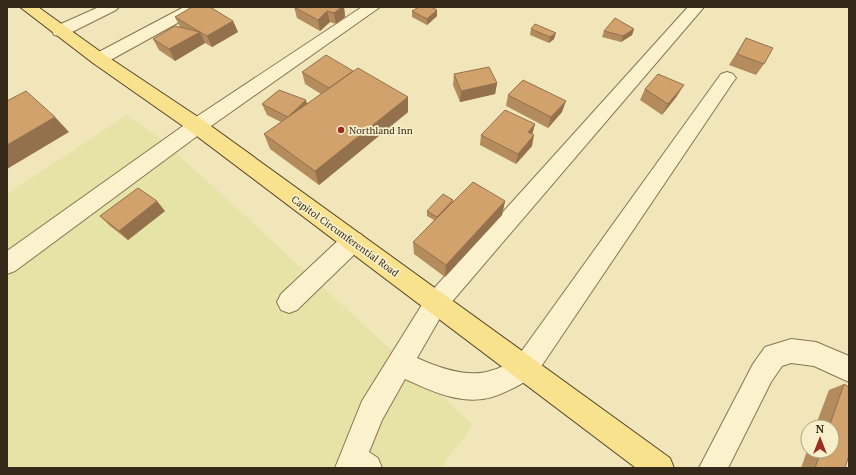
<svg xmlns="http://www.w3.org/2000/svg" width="856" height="475" viewBox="0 0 856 475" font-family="'PT Serif',serif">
  <rect width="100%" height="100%" fill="#f0e6b9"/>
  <path fill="#e6e3a6" d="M 127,115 L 161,139 L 473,425 L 441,468 L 7,468 L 7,194 Z"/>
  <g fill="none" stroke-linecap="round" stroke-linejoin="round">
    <g stroke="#877553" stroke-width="2">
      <path id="minor" d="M 99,7 L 119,7 L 116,10 L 66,35 L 60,36 L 54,35 L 52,31 L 54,27 Z
        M 184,7 L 204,7 L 201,10 L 105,63 L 99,64 L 93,63 L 91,59 L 93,55 Z
        M 362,7 L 380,7 L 204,131 L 15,271 L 7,274 L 7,251 L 190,121 Z
        M 688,7 L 704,7 L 444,311 L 417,358 C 439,368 470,379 493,370 C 501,368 508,363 516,359 L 721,74 L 727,72 L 733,74 L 736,78 L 733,82 L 534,377 C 520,384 507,393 492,397 C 463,406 431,391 405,379 L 382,420 L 369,452 L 378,458 L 382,468 L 335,468 L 362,401 L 428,295 Z
        M 353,232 L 361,234 L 364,241 L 361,248 L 297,310 L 289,313 L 281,310 L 277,302 L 281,294 L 345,234 Z
        M 791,339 L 816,342 L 849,356 L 849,382 L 814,366 L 791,363 L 782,366 L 771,382 L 728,468 L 699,468 L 753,364 L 765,347 Z"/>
    </g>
    <g stroke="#544228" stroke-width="2">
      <path id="major" d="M 20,7 L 38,7 L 105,55 L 204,121 L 670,458 L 674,468 L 636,468 L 190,131 L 93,63 Z"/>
    </g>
    <use href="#minor" fill="#fbf2cd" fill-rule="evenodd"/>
    <use href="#major" fill="#f8e28d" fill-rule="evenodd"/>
  </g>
  <path fill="#b48b5d" d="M 294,7 L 344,7 L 345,17 L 336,24 L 330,22 L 320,31 L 297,18 Z
    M 437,10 L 437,16 L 427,25 L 412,17 L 412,11 Z
    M 175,17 L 233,21 L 238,32 L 212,47 L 205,43 L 175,61 L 159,50 L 153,39 L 180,27 Z
    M 535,24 L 554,39 L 549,43 L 530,35 L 531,29 Z
    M 634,29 L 632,35 L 621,42 L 602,37 L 604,31 Z
    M 746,38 L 764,64 L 756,75 L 729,65 Z
    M 353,71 L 408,97 L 408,112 L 319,185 L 270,149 L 264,134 L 281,122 L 267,115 L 262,104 L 307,104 L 321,94 L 305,84 L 302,72 Z
    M 454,74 L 497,83 L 495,94 L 460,102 L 453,85 Z
    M 645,89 L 677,96 L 662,115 L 640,100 Z
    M 508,95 L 562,112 L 548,128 L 506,106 Z
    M 535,124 L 532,134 L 532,146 L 516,164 L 480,145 L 481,135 Z
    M 453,200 L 453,201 L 505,201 L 502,215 L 445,277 L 414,254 L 413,242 L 434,220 L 427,216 L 427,211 Z
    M 165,211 L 128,240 L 110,226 L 100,216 Z
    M 844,384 L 845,468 L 801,468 L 808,448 L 808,451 L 832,451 L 832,427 L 815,427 L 829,390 Z"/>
  <path fill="#92714c" d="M 342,7 L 344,7 L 345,17 L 336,24 L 334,13 Z
    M 437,10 L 437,16 L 427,25 L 427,19 Z
    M 327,11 L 330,22 L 320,31 L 318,20 Z
    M 233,21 L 238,32 L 212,47 L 207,36 Z
    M 634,29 L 632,35 L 621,42 L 623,36 Z
    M 200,32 L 205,43 L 175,61 L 169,49 Z
    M 556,33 L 554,39 L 549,43 L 550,37 Z
    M 497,83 L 495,94 L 460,102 L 461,91 Z
    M 684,85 L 677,96 L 662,115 L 668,104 Z
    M 408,97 L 408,112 L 319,185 L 315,171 Z
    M 306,100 L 309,111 L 291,128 L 288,117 Z
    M 566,101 L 562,112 L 548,128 L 551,117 Z
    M 55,117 L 69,132 L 7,169 L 7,145 Z
    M 535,124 L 532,135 L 528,132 Z
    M 534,135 L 532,146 L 516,164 L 518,154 Z
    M 157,201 L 165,211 L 128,240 L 119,231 Z
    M 505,201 L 502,215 L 445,277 L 446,265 Z"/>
  <path fill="#d1a26c" stroke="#92714c" d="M 192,7 L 210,7 L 233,21 L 207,36 L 200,32 L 169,49 L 153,39 L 175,26 L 200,32 L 175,17 Z
    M 294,7 L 342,7 L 334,13 L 327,11 L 318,20 Z
    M 419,7 L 431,7 L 437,10 L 427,19 L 412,11 Z
    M 615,18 L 634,29 L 623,36 L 604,31 Z
    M 535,24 L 556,33 L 550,37 L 531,29 Z
    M 746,38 L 773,48 L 764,64 L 737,54 Z
    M 326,55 L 353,71 L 329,88 L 302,72 Z
    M 489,67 L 497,83 L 461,91 L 454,74 Z
    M 358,68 L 408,97 L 315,171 L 264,134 Z
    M 658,74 L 684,85 L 668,104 L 645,89 Z
    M 523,80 L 566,101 L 551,117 L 508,95 Z
    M 279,90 L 306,100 L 288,117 L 262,104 Z
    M 26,91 L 55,117 L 7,145 L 7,101 Z
    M 505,110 L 535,124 L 528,132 L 534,135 L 518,154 L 481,135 Z
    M 473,182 L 505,201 L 446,265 L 413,242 Z
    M 138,188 L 157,201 L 119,231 L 100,216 Z
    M 443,194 L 453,200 L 437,217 L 427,211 Z
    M 844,384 L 849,387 L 849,455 L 845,468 L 815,468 L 821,451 L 832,451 L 832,427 L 829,427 Z"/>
  <circle fill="#9a2c20" stroke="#f7efc9" stroke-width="1.5" cx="341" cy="130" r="4"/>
  <g text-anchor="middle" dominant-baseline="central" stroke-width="3.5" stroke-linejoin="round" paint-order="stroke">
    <g font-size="10" fill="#352a19" stroke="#f7efc9" text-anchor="start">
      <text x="349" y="130">Northland Inn</text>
    </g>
    <g font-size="10" fill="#352a19" stroke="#f7efc9">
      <text transform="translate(345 236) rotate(36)">Capitol Circumferential Road</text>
    </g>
  </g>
  <rect width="856" height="475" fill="none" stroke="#352a19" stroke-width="16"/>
  <g transform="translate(820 439)"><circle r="19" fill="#f7efc9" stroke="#a9a083"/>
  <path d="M0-3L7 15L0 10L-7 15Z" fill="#9a2c20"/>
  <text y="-6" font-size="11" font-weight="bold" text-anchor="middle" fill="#352a19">N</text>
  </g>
</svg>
